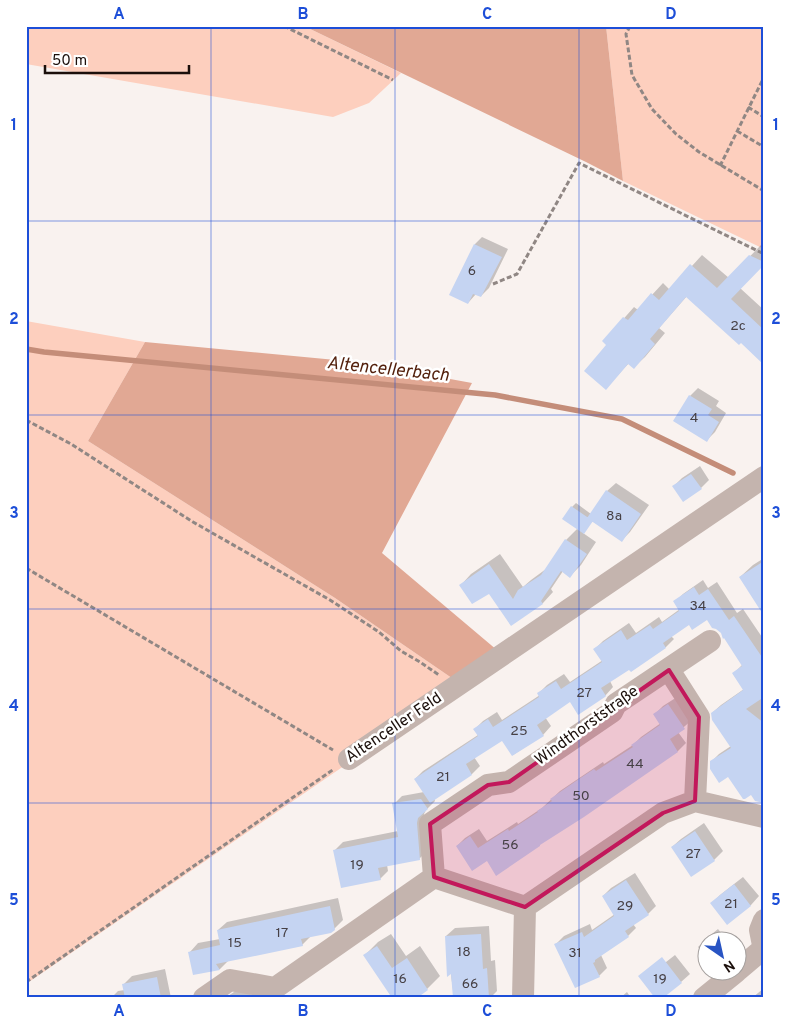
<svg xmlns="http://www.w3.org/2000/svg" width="790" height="1024" viewBox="0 0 790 1024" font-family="Overpass,sans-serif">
  <rect width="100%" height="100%" fill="#f9f2ef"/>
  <path fill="#fdcfbe" d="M 26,26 L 304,26 L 401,73 L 369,103 L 333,117 L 26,64 Z
    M 606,26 L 764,26 L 764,249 L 623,181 Z
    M 26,321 L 145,342 L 88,441 L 335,598 L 462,685 L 26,984 Z"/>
  <path fill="#e1a894" d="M 304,26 L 606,26 L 623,181 L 586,162 Z
    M 145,342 L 357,362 L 472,383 L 382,553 L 504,656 L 462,685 L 335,598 L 88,441 Z"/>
  <path fill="#0003" d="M 482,237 L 508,249 L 489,288 L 481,296 L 476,294 L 468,303 L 475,244 Z
    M 761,245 L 764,247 L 764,263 L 740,288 L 764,310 L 764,363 L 741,342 L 687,296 L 659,328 L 665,333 L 645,357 L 634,367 L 629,363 L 606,388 L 608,345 L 604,341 L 634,307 L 638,310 L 663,283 L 670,290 L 702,255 L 729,278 Z
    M 698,388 L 719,401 L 716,406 L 726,413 L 715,432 L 707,440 L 690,396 Z
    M 700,466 L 709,480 L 701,488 L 674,486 L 682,478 Z
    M 616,483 L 649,505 L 630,532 L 622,540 L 593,520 L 583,533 L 596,542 L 581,565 L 570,576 L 563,571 L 551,589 L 553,592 L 543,603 L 511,625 L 489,592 L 461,585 L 471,574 L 500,554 L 523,587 L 531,580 L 546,569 L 566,540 L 578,528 L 572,507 L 576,503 L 591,514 L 607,491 Z
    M 764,558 L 764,606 L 740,577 L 753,565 Z
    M 703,580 L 708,588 L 717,582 L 737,613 L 743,609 L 764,640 L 764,724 L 756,732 L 711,762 L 719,754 L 731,746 L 712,713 L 721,705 L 744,689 L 733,674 L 743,664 L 722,633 L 707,618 L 689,624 L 671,636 L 674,639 L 666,647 L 629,668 L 610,681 L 613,687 L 605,696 L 570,700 L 545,717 L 551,726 L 543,735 L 513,755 L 502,739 L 474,757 L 480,766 L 472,774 L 434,798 L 435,801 L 426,810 L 424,814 L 427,851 L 419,859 L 387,865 L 388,871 L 380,879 L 335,850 L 343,842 L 398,831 L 394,804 L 402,796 L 424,792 L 415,779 L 423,771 L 478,735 L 475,729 L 483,721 L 497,712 L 502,720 L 540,695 L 539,693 L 547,685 L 564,674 L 570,682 L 603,660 L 595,649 L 603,641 L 629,623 L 636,633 L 659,617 L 662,622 L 680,609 L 675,602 L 683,594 Z
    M 677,697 L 692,720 L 678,732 L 686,743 L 678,751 L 583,816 L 487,860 L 457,846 L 465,838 L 479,829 L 487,841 L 517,822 L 518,824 L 542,808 L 560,791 L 603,762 L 604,764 L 633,745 L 641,737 L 661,723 L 655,714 L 663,706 Z
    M 704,823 L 723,851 L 714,860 L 672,847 L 681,839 Z
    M 635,873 L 656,906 L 648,914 L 633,924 L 636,928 L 628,936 L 601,955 L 607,968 L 599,976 L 556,944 L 564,936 L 590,924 L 592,930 L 615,914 L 603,896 L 611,888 Z
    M 743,877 L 759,896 L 751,905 L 727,923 L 712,903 L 720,895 Z
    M 338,898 L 343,920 L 334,929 L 311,936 L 302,945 L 229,960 L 220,969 L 194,974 L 190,952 L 198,943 L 220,939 L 218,930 L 227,922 Z
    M 489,926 L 491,961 L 495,960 L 497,991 L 490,998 L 454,998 L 446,936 L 455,928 Z
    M 718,929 L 728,942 L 708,942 L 708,959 L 698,947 L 707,938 Z
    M 391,934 L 406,956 L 420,946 L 440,976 L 427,989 L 365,955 L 378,942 Z
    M 675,955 L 690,974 L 681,982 L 652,973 Z
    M 165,969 L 171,998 L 111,998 L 118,991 L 125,990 L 124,984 L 132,976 Z
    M 243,986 L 245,986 L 253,998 L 225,998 Z
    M 764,988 L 764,998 L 752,998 Z
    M 627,992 L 631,998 L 620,998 Z"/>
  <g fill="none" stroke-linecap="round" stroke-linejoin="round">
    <path stroke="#c48d79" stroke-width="5.5" d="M 26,349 L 44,352 L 495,395 L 622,419 L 733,473"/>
  </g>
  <path fill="#c5d4f2" d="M 474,244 L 502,257 L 481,297 L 473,294 L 468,304 L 449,295 Z
    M 749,255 L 764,262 L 764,265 L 731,299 L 764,330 L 764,365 L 741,343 L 739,345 L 686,297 L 650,339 L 655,344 L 634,369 L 628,364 L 606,390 L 584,371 L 606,345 L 602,341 L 623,317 L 628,320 L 651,293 L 659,300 L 690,264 L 717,288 Z
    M 689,395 L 712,409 L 708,415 L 719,422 L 707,442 L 673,421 Z
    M 691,474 L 702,489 L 683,502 L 672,486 Z
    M 606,490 L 641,514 L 622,542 L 587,518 Z
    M 571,506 L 593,521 L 584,534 L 562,519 Z
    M 565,539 L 587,554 L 570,578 L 561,571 L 541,601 L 543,604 L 511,626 L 489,594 L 472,604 L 459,585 L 489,564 L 513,599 L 518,590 L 541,575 Z
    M 764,561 L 764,616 L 739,577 Z
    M 694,587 L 699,595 L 708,589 L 729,620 L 734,616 L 764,660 L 764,697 L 746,709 L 764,723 L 764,803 L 755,801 L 751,795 L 745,799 L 743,799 L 728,777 L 719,783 L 710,769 L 710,761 L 731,748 L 712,720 L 711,713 L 743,690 L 732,673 L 742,666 L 724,638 L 723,639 L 721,633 L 716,629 L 712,628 L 707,620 L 692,630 L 689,625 L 663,643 L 666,648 L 631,672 L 629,670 L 601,688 L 606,696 L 605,697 L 578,715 L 570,702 L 537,725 L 544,736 L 512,756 L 502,741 L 466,764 L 472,775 L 430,803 L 414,779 L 478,736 L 473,729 L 488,719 L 493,727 L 539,697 L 537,693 L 556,681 L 561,689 L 602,662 L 593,649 L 621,630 L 627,640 L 650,625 L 653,629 L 679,611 L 673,601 Z
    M 668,704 L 685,729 L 670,739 L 678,752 L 584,817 L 540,845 L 540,846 L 496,876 L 487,861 L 472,871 L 456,846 L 470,836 L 478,848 L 508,829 L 509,831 L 538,812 L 537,811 L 552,801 L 550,799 L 579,779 L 594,769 L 596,771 L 633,747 L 631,745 L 660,725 L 653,714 Z
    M 421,799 L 428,809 L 418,818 L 417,823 L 420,860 L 378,868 L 381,880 L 341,888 L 333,850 L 398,837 L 392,803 Z
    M 695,831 L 715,861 L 691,877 L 671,847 Z
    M 626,880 L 649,915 L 625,931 L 629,937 L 595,960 L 595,962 L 593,963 L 600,977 L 575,988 L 554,944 L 582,932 L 584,937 L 614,916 L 602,896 Z
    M 734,884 L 751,906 L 727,925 L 710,903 Z
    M 330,906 L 335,930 L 331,933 L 301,939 L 303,946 L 216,964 L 220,970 L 193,975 L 188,952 L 220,945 L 217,930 Z
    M 481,934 L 483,969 L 487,968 L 489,998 L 453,998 L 451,974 L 447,977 L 445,936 Z
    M 377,946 L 392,968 L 407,958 L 428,990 L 417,998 L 392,998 L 363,955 Z
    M 662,957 L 682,983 L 663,998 L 655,998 L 638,976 Z
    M 157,977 L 161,998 L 125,998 L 122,984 Z"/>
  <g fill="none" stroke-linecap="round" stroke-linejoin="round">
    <path stroke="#908784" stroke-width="3" stroke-dasharray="5 2.5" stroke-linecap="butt" d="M 284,26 L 393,80
      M 630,26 L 626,34 L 632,75 L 652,109 L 676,134 L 699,152 L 764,191
      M 748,107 L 764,117
      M 737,131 L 764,147
      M 720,166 L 764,77
      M 493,284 L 517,274 L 579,163 L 764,254
      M 26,420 L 71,444 L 193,522 L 330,600 L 379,632 L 401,651 L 420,662 L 439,675
      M 26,568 L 333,750
      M 26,982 L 334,769"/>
    <path stroke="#c4b4ae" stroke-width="22" d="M 669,670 L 699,717 L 695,801
      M 349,759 L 764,477
      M 695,801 L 764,817
      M 434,877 L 525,907
      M 764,920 L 760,930 L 764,950
      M 738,970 L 763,949
      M 204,998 L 230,980 L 275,988 L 434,877 L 430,824 L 488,785 L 509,782 L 612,712 L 616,704 L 710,641
      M 523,998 L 525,907 L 663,813 L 695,801
      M 704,998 L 736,972"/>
  </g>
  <path fill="#c2185b" fill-opacity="0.2" stroke="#c2185b" stroke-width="4" stroke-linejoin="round" d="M 669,670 L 699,717 L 695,801 L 663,813 L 525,907 L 434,877 L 430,824 L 488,785 L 509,782 Z"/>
  <path fill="none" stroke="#1d4ed8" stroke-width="1" stroke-opacity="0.55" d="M 211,26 L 211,998M 395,26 L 395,998M 579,26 L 579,998M 26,221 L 764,221M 26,415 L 764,415M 26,609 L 764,609M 26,803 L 764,803"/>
  <g text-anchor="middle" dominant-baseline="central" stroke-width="5" stroke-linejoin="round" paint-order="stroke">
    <g font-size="14" fill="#464045">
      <text x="472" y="271">6</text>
      <text x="738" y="326">2c</text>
      <text x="694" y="418">4</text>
      <text x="614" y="516">8a</text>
      <text x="698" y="606">34</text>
      <text x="584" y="693">27</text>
      <text x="519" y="731">25</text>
      <text x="635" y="764">44</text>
      <text x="443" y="777">21</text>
      <text x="581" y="796">50</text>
      <text x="510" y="845">56</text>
      <text x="693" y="854">27</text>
      <text x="357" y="865">19</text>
      <text x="731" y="904">21</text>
      <text x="625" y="906">29</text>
      <text x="282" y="933">17</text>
      <text x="235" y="943">15</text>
      <text x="464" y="952">18</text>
      <text x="575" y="953">31</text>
      <text x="400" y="979">16</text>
      <text x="660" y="979">19</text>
      <text x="470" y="984">66</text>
    </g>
    <g font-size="16" fill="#1b0f0b" stroke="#fff">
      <text transform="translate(587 726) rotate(-36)">Windthorststraße</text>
      <text transform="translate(394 728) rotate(-34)">Altenceller Feld</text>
    </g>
    <g font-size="18" font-style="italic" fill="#521f0b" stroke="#fff">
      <text transform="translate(388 370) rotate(6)">Altencellerbach</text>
    </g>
  </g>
  <rect width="790" height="1024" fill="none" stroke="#ffffff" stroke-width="55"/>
  <g transform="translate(722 956) rotate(146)"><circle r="24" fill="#ffffff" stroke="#a49f9d"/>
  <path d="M0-4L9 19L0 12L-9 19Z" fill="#2954c3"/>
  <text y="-8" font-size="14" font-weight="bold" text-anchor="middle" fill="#1b0f0b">N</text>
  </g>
  <path d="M45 65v8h144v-8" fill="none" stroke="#1b0f0b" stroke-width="2.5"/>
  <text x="52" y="65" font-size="15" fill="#1b0f0b" stroke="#ffffff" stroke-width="4" paint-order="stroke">50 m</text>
  <rect x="28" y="28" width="734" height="968" fill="none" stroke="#1d4ed8" stroke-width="2"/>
  <g font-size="16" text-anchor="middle" font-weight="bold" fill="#1d4ed8">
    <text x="119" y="19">A</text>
    <text x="303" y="19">B</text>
    <text x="487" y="19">C</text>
    <text x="671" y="19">D</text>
    <text x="14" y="130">1</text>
    <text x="776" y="130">1</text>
    <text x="14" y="324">2</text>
    <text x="776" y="324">2</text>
    <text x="14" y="518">3</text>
    <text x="776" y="518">3</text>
    <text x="14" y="711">4</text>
    <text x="776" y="711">4</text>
    <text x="14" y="905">5</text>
    <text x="776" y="905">5</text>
    <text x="119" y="1016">A</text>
    <text x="303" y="1016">B</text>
    <text x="487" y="1016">C</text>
    <text x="671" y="1016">D</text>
  </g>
</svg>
